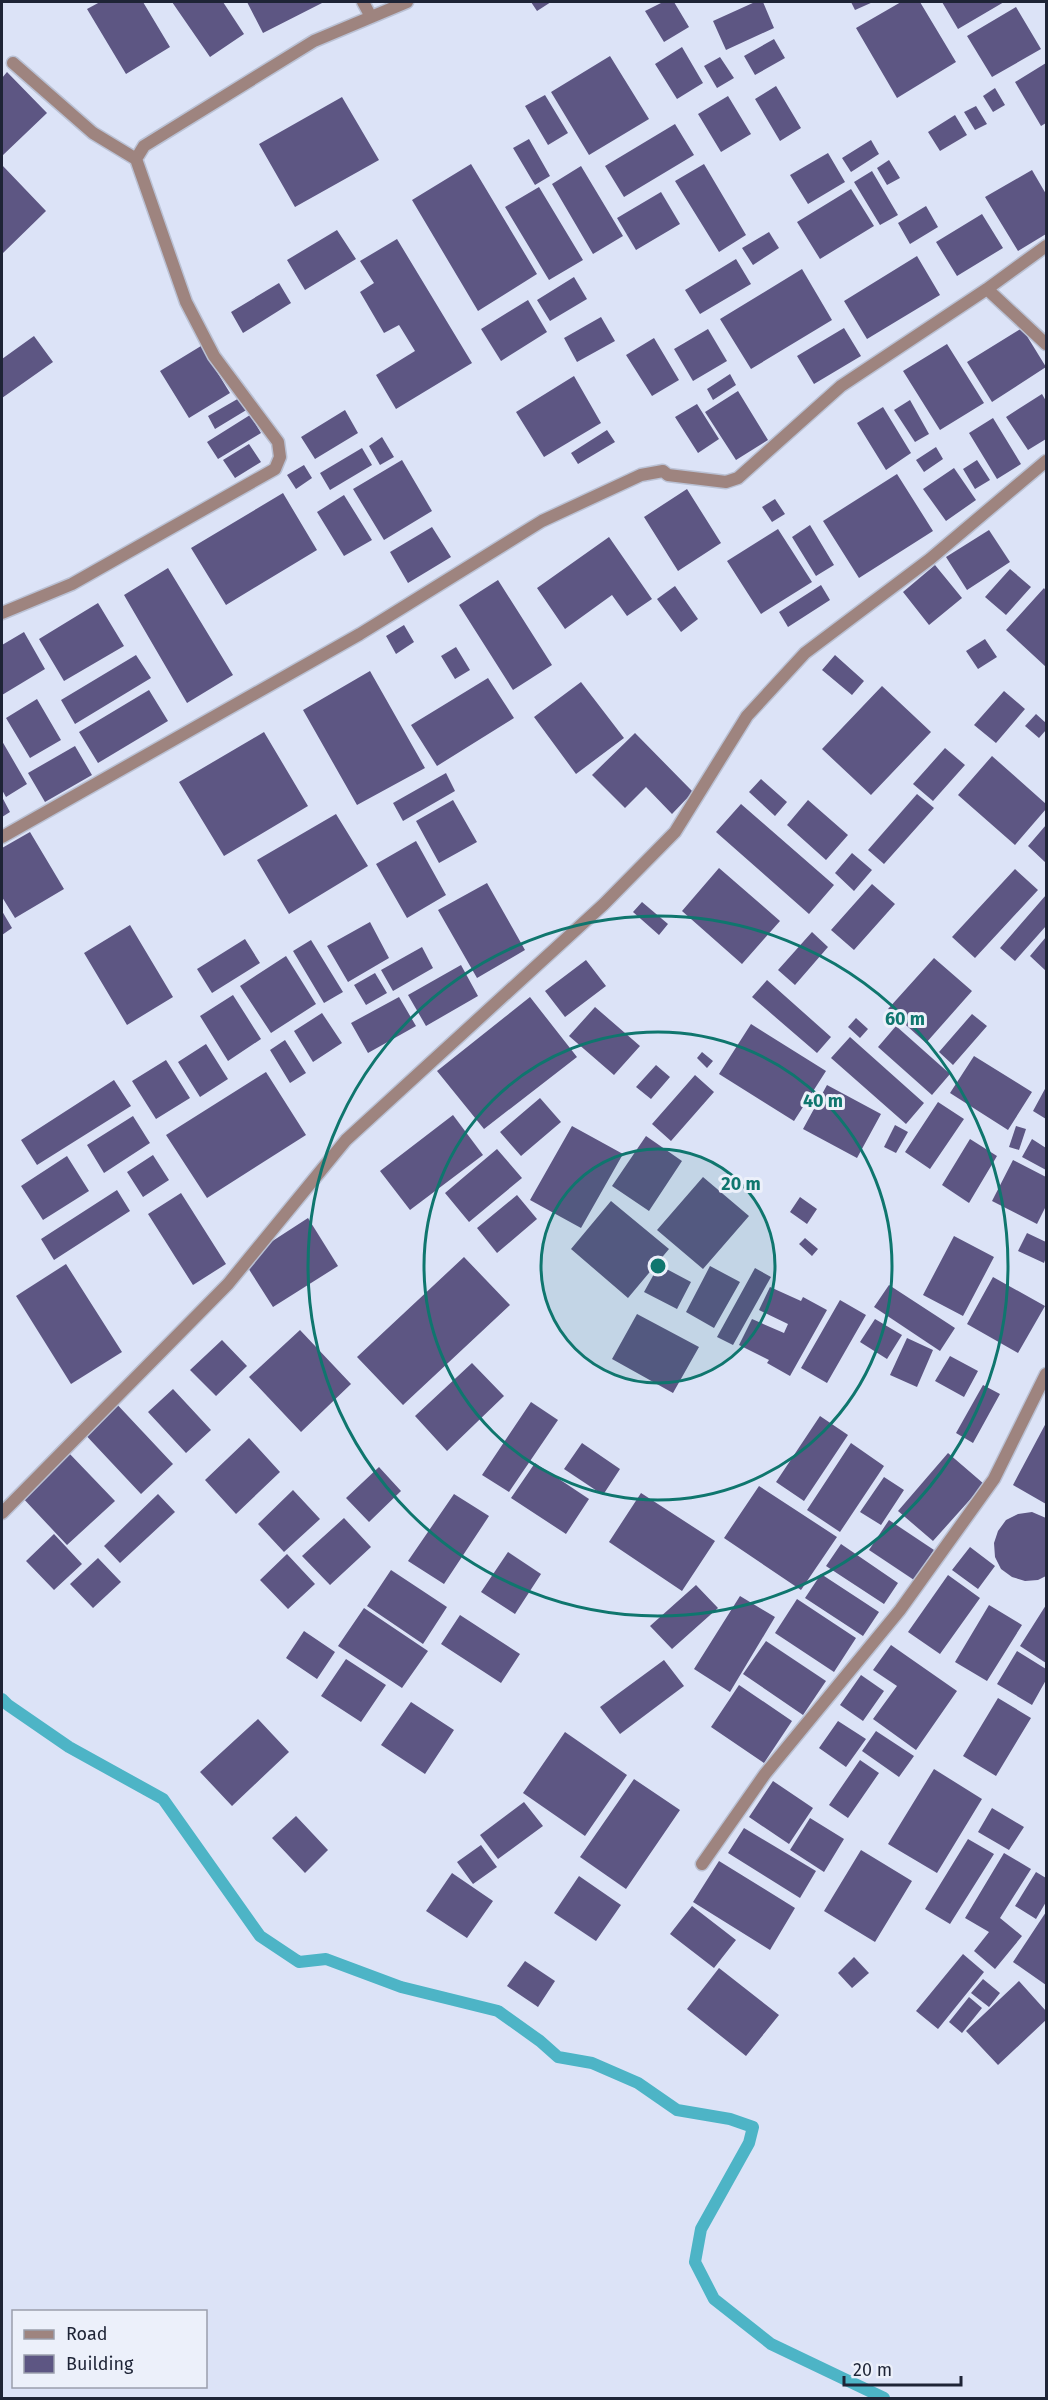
<svg xmlns="http://www.w3.org/2000/svg" width="1048" height="2400" viewBox="0 0 1048 2400" font-family="'Fira Sans',sans-serif">
  <rect width="100%" height="100%" fill="#dce3f7"/>
  <g fill="none" stroke-linecap="round" stroke-linejoin="round">
    <path stroke="#4db4c6" stroke-width="12" d="M 2,1699 L 8,1705 L 69,1747 L 163,1799 L 260,1936 L 299,1962 L 326,1959 L 401,1987 L 498,2011 L 540,2041 L 558,2057 L 592,2063 L 638,2083 L 677,2110 L 730,2119 L 753,2127 L 749,2143 L 701,2229 L 695,2262 L 714,2299 L 771,2344 L 884,2398"/>
  </g>
  <path fill="#5d5683" d="M 100,2 L 143,2 L 170,47 L 126,74 L 87,9 Z
    M 172,2 L 223,2 L 244,34 L 210,57 Z
    M 247,2 L 324,2 L 263,33 Z
    M 531,2 L 551,2 L 537,11 Z
    M 663,2 L 674,2 L 689,27 L 664,42 L 645,11 Z
    M 755,2 L 763,2 L 774,28 L 726,50 L 713,21 Z
    M 851,2 L 873,2 L 855,10 Z
    M 901,2 L 920,2 L 956,62 L 897,98 L 856,28 Z
    M 942,2 L 1004,2 L 958,29 Z
    M 1016,7 L 1041,49 L 992,77 L 967,36 Z
    M 774,39 L 785,58 L 755,75 L 744,56 Z
    M 682,47 L 703,83 L 677,99 L 655,64 Z
    M 610,56 L 649,119 L 589,155 L 551,92 Z
    M 720,57 L 734,78 L 717,88 L 704,66 Z
    M 1046,63 L 1046,123 L 1041,126 L 1015,82 Z
    M 7,72 L 47,113 L 2,156 L 2,78 Z
    M 776,86 L 801,128 L 780,141 L 755,99 Z
    M 995,88 L 1005,105 L 993,112 L 983,96 Z
    M 545,95 L 568,133 L 548,145 L 525,106 Z
    M 728,96 L 751,134 L 721,152 L 698,114 Z
    M 342,97 L 379,160 L 295,207 L 259,144 Z
    M 976,106 L 987,124 L 975,130 L 964,112 Z
    M 955,115 L 967,135 L 940,151 L 928,132 Z
    M 675,124 L 694,155 L 624,197 L 605,166 Z
    M 529,139 L 550,176 L 535,185 L 513,148 Z
    M 871,140 L 879,154 L 851,172 L 842,158 Z
    M 828,153 L 845,182 L 808,204 L 790,175 Z
    M 889,160 L 900,178 L 887,185 L 877,168 Z
    M 471,164 L 537,274 L 478,311 L 412,200 Z
    M 704,164 L 746,235 L 719,252 L 675,181 Z
    M 2,165 L 46,211 L 2,254 Z
    M 581,166 L 623,236 L 593,254 L 552,184 Z
    M 1032,170 L 1046,194 L 1046,234 L 1018,251 L 985,197 Z
    M 872,171 L 898,215 L 880,225 L 854,182 Z
    M 539,187 L 583,260 L 549,280 L 505,207 Z
    M 851,189 L 874,226 L 820,259 L 797,222 Z
    M 661,192 L 680,224 L 636,250 L 617,218 Z
    M 926,206 L 938,227 L 910,244 L 898,223 Z
    M 982,214 L 1003,248 L 957,276 L 936,242 Z
    M 337,230 L 356,259 L 305,290 L 287,260 Z
    M 769,232 L 779,248 L 753,265 L 742,248 Z
    M 397,239 L 472,363 L 396,409 L 376,375 L 415,351 L 399,325 L 384,333 L 360,292 L 374,283 L 360,261 Z
    M 917,256 L 940,295 L 867,339 L 844,301 Z
    M 736,259 L 751,284 L 700,314 L 685,290 Z
    M 802,269 L 832,320 L 751,369 L 720,319 Z
    M 574,277 L 587,299 L 550,321 L 537,300 Z
    M 279,283 L 291,303 L 243,333 L 231,312 Z
    M 528,300 L 547,332 L 501,361 L 481,329 Z
    M 601,317 L 615,341 L 577,362 L 564,338 Z
    M 844,328 L 861,356 L 814,384 L 797,356 Z
    M 1022,328 L 1046,367 L 992,402 L 967,362 Z
    M 708,329 L 727,361 L 693,381 L 674,349 Z
    M 34,336 L 53,362 L 2,398 L 2,359 Z
    M 654,338 L 679,380 L 652,396 L 626,355 Z
    M 947,344 L 984,403 L 940,430 L 903,371 Z
    M 201,346 L 230,393 L 189,418 L 160,371 Z
    M 730,374 L 736,385 L 713,400 L 707,389 Z
    M 574,376 L 601,423 L 544,457 L 516,412 Z
    M 738,391 L 768,440 L 736,460 L 705,412 Z
    M 1042,394 L 1046,401 L 1046,439 L 1028,450 L 1006,417 Z
    M 241,397 L 248,409 L 215,429 L 208,416 Z
    M 910,400 L 929,434 L 915,442 L 894,410 Z
    M 697,404 L 719,439 L 698,453 L 675,417 Z
    M 883,407 L 911,453 L 886,470 L 857,423 Z
    M 345,410 L 358,433 L 315,459 L 301,437 Z
    M 250,415 L 261,433 L 218,459 L 207,442 Z
    M 993,418 L 1021,464 L 997,479 L 969,433 Z
    M 607,430 L 615,442 L 578,464 L 571,453 Z
    M 382,437 L 394,457 L 380,465 L 369,446 Z
    M 249,444 L 261,462 L 235,478 L 223,460 Z
    M 936,447 L 943,459 L 924,472 L 916,460 Z
    M 362,448 L 372,465 L 330,490 L 320,473 Z
    M 402,460 L 432,511 L 384,540 L 353,489 Z
    M 977,460 L 990,480 L 975,489 L 963,469 Z
    M 304,465 L 312,478 L 296,489 L 287,475 Z
    M 954,468 L 976,500 L 946,521 L 923,489 Z
    M 897,474 L 933,531 L 859,578 L 823,521 Z
    M 687,489 L 721,543 L 678,571 L 644,517 Z
    M 283,493 L 317,550 L 226,605 L 191,548 Z
    M 344,495 L 372,540 L 344,556 L 317,512 Z
    M 775,499 L 785,514 L 772,522 L 762,507 Z
    M 810,525 L 834,565 L 816,576 L 792,537 Z
    M 432,527 L 451,557 L 408,583 L 390,552 Z
    M 778,529 L 812,582 L 761,614 L 727,561 Z
    M 989,530 L 1010,562 L 967,590 L 946,557 Z
    M 609,537 L 652,599 L 627,616 L 612,595 L 565,629 L 537,588 Z
    M 935,565 L 962,598 L 929,625 L 903,592 Z
    M 168,568 L 233,675 L 187,703 L 124,595 Z
    M 1010,569 L 1031,587 L 1006,615 L 985,597 Z
    M 498,580 L 552,665 L 513,690 L 459,605 Z
    M 821,585 L 830,600 L 788,627 L 779,612 Z
    M 675,586 L 698,619 L 681,632 L 657,599 Z
    M 1044,588 L 1046,591 L 1046,667 L 1006,630 Z
    M 98,603 L 124,646 L 64,681 L 39,639 Z
    M 404,625 L 414,642 L 396,654 L 386,636 Z
    M 24,632 L 45,669 L 2,695 L 2,645 Z
    M 985,639 L 997,657 L 978,669 L 966,651 Z
    M 456,647 L 470,670 L 455,679 L 441,656 Z
    M 136,655 L 151,678 L 75,724 L 61,700 Z
    M 835,655 L 864,681 L 852,695 L 822,670 Z
    M 370,671 L 425,768 L 357,805 L 303,710 Z
    M 488,678 L 514,718 L 437,766 L 411,725 Z
    M 581,682 L 624,738 L 576,774 L 534,717 Z
    M 882,686 L 931,732 L 871,795 L 822,749 Z
    M 149,690 L 168,721 L 98,763 L 79,732 Z
    M 1004,691 L 1025,709 L 996,743 L 974,725 Z
    M 37,699 L 61,740 L 30,758 L 6,718 Z
    M 1036,714 L 1046,723 L 1046,730 L 1039,738 L 1025,726 Z
    M 264,732 L 308,806 L 224,856 L 179,782 Z
    M 635,733 L 693,792 L 672,814 L 646,787 L 625,808 L 592,775 Z
    M 2,741 L 27,784 L 6,797 L 2,790 Z
    M 75,746 L 92,775 L 45,802 L 28,773 Z
    M 945,748 L 965,765 L 933,801 L 913,784 Z
    M 992,756 L 1046,804 L 1046,809 L 1015,845 L 958,795 Z
    M 446,773 L 455,791 L 403,821 L 393,803 Z
    M 761,779 L 787,802 L 775,816 L 749,792 Z
    M 917,794 L 934,808 L 884,864 L 868,850 Z
    M 2,797 L 10,812 L 2,817 Z
    M 453,800 L 477,842 L 439,863 L 416,821 Z
    M 808,800 L 848,835 L 826,860 L 787,825 Z
    M 741,804 L 834,885 L 809,914 L 716,832 Z
    M 336,814 L 368,866 L 289,914 L 257,860 Z
    M 1046,825 L 1046,863 L 1028,846 Z
    M 30,832 L 64,889 L 15,918 L 2,897 L 2,848 Z
    M 416,841 L 446,895 L 407,918 L 376,864 Z
    M 852,853 L 872,870 L 854,891 L 835,873 Z
    M 719,868 L 780,921 L 742,964 L 682,911 Z
    M 1015,869 L 1038,890 L 975,958 L 952,937 Z
    M 487,883 L 525,950 L 477,978 L 438,910 Z
    M 872,884 L 895,904 L 854,950 L 831,930 Z
    M 1046,895 L 1046,926 L 1015,961 L 1000,948 Z
    M 642,902 L 668,924 L 659,935 L 633,912 Z
    M 2,911 L 12,928 L 2,935 Z
    M 370,922 L 389,958 L 348,982 L 327,946 Z
    M 130,925 L 173,997 L 127,1025 L 84,953 Z
    M 812,932 L 828,947 L 795,985 L 778,970 Z
    M 1046,937 L 1046,971 L 1030,956 Z
    M 245,939 L 260,963 L 212,993 L 197,969 Z
    M 311,940 L 343,992 L 324,1003 L 293,951 Z
    M 422,947 L 433,968 L 393,991 L 381,970 Z
    M 286,956 L 316,1004 L 271,1033 L 240,986 Z
    M 934,958 L 972,991 L 926,1043 L 888,1009 Z
    M 586,960 L 606,986 L 565,1017 L 545,991 Z
    M 461,965 L 478,996 L 426,1026 L 408,995 Z
    M 375,973 L 387,993 L 366,1005 L 354,985 Z
    M 767,980 L 831,1037 L 817,1053 L 752,997 Z
    M 233,995 L 261,1039 L 228,1061 L 200,1016 Z
    M 399,997 L 416,1026 L 368,1053 L 351,1023 Z
    M 530,997 L 577,1057 L 484,1129 L 437,1071 Z
    M 595,1007 L 640,1046 L 614,1075 L 569,1036 Z
    M 322,1013 L 342,1043 L 313,1062 L 294,1031 Z
    M 972,1014 L 987,1026 L 953,1065 L 939,1052 Z
    M 856,1018 L 868,1029 L 860,1038 L 848,1027 Z
    M 751,1024 L 826,1071 L 794,1121 L 719,1074 Z
    M 896,1026 L 950,1074 L 932,1095 L 878,1047 Z
    M 850,1037 L 924,1103 L 906,1124 L 831,1058 Z
    M 285,1040 L 306,1073 L 290,1083 L 270,1050 Z
    M 206,1044 L 228,1079 L 200,1097 L 178,1062 Z
    M 702,1052 L 713,1061 L 707,1068 L 697,1058 Z
    M 974,1056 L 1032,1092 L 1008,1130 L 950,1093 Z
    M 166,1060 L 190,1098 L 156,1119 L 132,1081 Z
    M 656,1065 L 670,1077 L 651,1099 L 636,1087 Z
    M 266,1072 L 306,1135 L 207,1198 L 166,1135 Z
    M 695,1075 L 714,1092 L 671,1141 L 652,1124 Z
    M 114,1080 L 131,1106 L 37,1165 L 21,1140 Z
    M 827,1085 L 881,1114 L 857,1158 L 803,1129 Z
    M 1046,1087 L 1046,1119 L 1033,1111 Z
    M 540,1098 L 561,1122 L 521,1156 L 500,1132 Z
    M 938,1102 L 964,1119 L 930,1169 L 905,1152 Z
    M 453,1115 L 483,1155 L 410,1210 L 380,1171 Z
    M 133,1116 L 150,1143 L 104,1173 L 87,1145 Z
    M 895,1125 L 908,1132 L 896,1153 L 884,1147 Z
    M 572,1126 L 623,1154 L 581,1228 L 530,1200 Z
    M 1016,1126 L 1026,1129 L 1019,1150 L 1009,1147 Z
    M 646,1136 L 682,1161 L 649,1211 L 612,1186 Z
    M 970,1139 L 997,1156 L 969,1203 L 942,1185 Z
    M 1032,1139 L 1046,1148 L 1046,1170 L 1022,1157 Z
    M 497,1149 L 522,1178 L 469,1222 L 445,1193 Z
    M 153,1155 L 169,1180 L 143,1197 L 127,1172 Z
    M 67,1156 L 89,1191 L 43,1220 L 21,1186 Z
    M 1013,1160 L 1046,1177 L 1046,1206 L 1037,1224 L 992,1201 Z
    M 703,1177 L 749,1216 L 703,1269 L 657,1230 Z
    M 117,1190 L 130,1211 L 54,1260 L 41,1239 Z
    M 181,1193 L 226,1264 L 193,1285 L 148,1214 Z
    M 517,1195 L 537,1219 L 497,1253 L 477,1228 Z
    M 800,1197 L 817,1209 L 807,1224 L 790,1212 Z
    M 611,1201 L 669,1249 L 628,1298 L 571,1249 Z
    M 308,1218 L 338,1266 L 273,1307 L 243,1260 Z
    M 1027,1233 L 1046,1242 L 1046,1257 L 1044,1263 L 1018,1251 Z
    M 954,1236 L 994,1257 L 963,1316 L 923,1295 Z
    M 805,1238 L 818,1249 L 812,1256 L 799,1244 Z
    M 464,1257 L 510,1305 L 403,1405 L 357,1357 Z
    M 66,1264 L 122,1352 L 71,1384 L 16,1296 Z
    M 659,1265 L 691,1282 L 677,1309 L 644,1292 Z
    M 710,1266 L 740,1282 L 714,1328 L 686,1312 Z
    M 755,1268 L 771,1277 L 733,1345 L 717,1337 Z
    M 993,1277 L 1045,1306 L 1018,1353 L 967,1324 Z
    M 889,1285 L 955,1328 L 940,1351 L 874,1307 Z
    M 770,1287 L 801,1301 L 803,1297 L 827,1310 L 790,1376 L 767,1363 L 769,1360 L 739,1345 L 752,1319 L 784,1333 L 788,1324 L 759,1310 Z
    M 840,1300 L 866,1315 L 827,1383 L 801,1368 Z
    M 637,1314 L 699,1347 L 673,1393 L 612,1359 Z
    M 875,1319 L 902,1335 L 887,1359 L 860,1342 Z
    M 300,1330 L 351,1384 L 301,1432 L 249,1377 Z
    M 907,1338 L 933,1350 L 917,1387 L 890,1375 Z
    M 222,1340 L 247,1366 L 216,1396 L 190,1370 Z
    M 950,1356 L 978,1371 L 964,1397 L 935,1381 Z
    M 472,1363 L 504,1396 L 447,1451 L 415,1416 Z
    M 983,1385 L 1000,1394 L 973,1443 L 956,1433 Z
    M 173,1389 L 211,1430 L 186,1453 L 148,1412 Z
    M 112,1399 L 173,1464 L 141,1494 L 80,1429 Z
    M 531,1402 L 558,1420 L 509,1492 L 482,1475 Z
    M 820,1416 L 848,1435 L 804,1501 L 776,1482 Z
    M 1046,1423 L 1046,1504 L 1013,1485 Z
    M 249,1438 L 280,1472 L 236,1514 L 205,1480 Z
    M 582,1443 L 620,1469 L 603,1495 L 564,1469 Z
    M 851,1443 L 884,1466 L 840,1532 L 807,1510 Z
    M 67,1451 L 115,1501 L 67,1545 L 20,1495 Z
    M 948,1453 L 984,1484 L 933,1541 L 898,1511 Z
    M 535,1463 L 589,1499 L 566,1534 L 511,1498 Z
    M 379,1467 L 401,1491 L 369,1522 L 346,1498 Z
    M 884,1477 L 904,1490 L 881,1525 L 860,1512 Z
    M 759,1486 L 837,1537 L 801,1590 L 724,1538 Z
    M 293,1490 L 320,1519 L 284,1552 L 258,1524 Z
    M 641,1493 L 715,1541 L 682,1591 L 609,1542 Z
    M 158,1494 L 175,1512 L 120,1563 L 104,1546 Z
    M 454,1494 L 489,1516 L 444,1584 L 408,1561 Z
    M 1032,1512 L 1046,1518 L 1046,1576 L 1038,1580 L 1025,1581 L 1012,1577 L 1001,1569 L 995,1557 L 994,1543 L 998,1531 L 1006,1520 L 1018,1514 Z
    M 344,1518 L 371,1547 L 330,1585 L 302,1556 Z
    M 889,1520 L 934,1550 L 914,1580 L 869,1550 Z
    M 54,1534 L 82,1564 L 54,1590 L 26,1561 Z
    M 841,1544 L 898,1583 L 884,1604 L 826,1566 Z
    M 970,1547 L 995,1566 L 978,1589 L 952,1570 Z
    M 508,1552 L 541,1574 L 515,1614 L 481,1592 Z
    M 287,1554 L 315,1584 L 288,1609 L 260,1580 Z
    M 98,1558 L 121,1582 L 93,1608 L 70,1584 Z
    M 391,1570 L 447,1607 L 423,1644 L 367,1606 Z
    M 821,1574 L 879,1612 L 863,1636 L 805,1598 Z
    M 948,1575 L 980,1598 L 940,1654 L 908,1632 Z
    M 696,1585 L 718,1608 L 672,1649 L 650,1626 Z
    M 740,1596 L 775,1617 L 730,1692 L 694,1669 Z
    M 797,1599 L 856,1638 L 834,1672 L 775,1633 Z
    M 989,1605 L 1022,1625 L 987,1681 L 955,1662 Z
    M 1046,1605 L 1046,1663 L 1020,1646 Z
    M 364,1608 L 428,1651 L 402,1688 L 338,1646 Z
    M 460,1615 L 520,1654 L 501,1683 L 441,1644 Z
    M 304,1631 L 335,1652 L 317,1679 L 286,1658 Z
    M 766,1641 L 826,1681 L 803,1715 L 743,1674 Z
    M 891,1645 L 957,1691 L 916,1750 L 873,1719 L 897,1686 L 873,1670 Z
    M 1017,1651 L 1046,1669 L 1046,1680 L 1032,1705 L 997,1684 Z
    M 346,1659 L 386,1685 L 361,1722 L 321,1696 Z
    M 664,1660 L 684,1686 L 620,1734 L 600,1707 Z
    M 861,1675 L 884,1691 L 863,1721 L 840,1705 Z
    M 739,1685 L 792,1721 L 764,1763 L 711,1727 Z
    M 998,1698 L 1031,1718 L 996,1776 L 963,1756 Z
    M 411,1702 L 454,1730 L 425,1774 L 381,1745 Z
    M 258,1719 L 289,1752 L 232,1806 L 200,1772 Z
    M 838,1721 L 866,1739 L 846,1767 L 819,1748 Z
    M 876,1731 L 914,1756 L 899,1777 L 862,1751 Z
    M 565,1732 L 627,1775 L 585,1836 L 523,1793 Z
    M 860,1760 L 879,1773 L 848,1818 L 829,1805 Z
    M 934,1769 L 982,1799 L 937,1873 L 888,1844 Z
    M 634,1779 L 680,1810 L 626,1889 L 580,1857 Z
    M 773,1781 L 813,1808 L 789,1844 L 749,1817 Z
    M 524,1802 L 543,1826 L 498,1859 L 480,1835 Z
    M 992,1808 L 1024,1827 L 1009,1850 L 978,1832 Z
    M 296,1816 L 328,1850 L 305,1873 L 272,1838 Z
    M 810,1818 L 844,1839 L 824,1872 L 790,1850 Z
    M 744,1828 L 816,1871 L 800,1898 L 728,1853 Z
    M 968,1839 L 994,1854 L 950,1924 L 925,1909 Z
    M 481,1845 L 497,1867 L 473,1884 L 457,1862 Z
    M 861,1850 L 912,1881 L 875,1942 L 824,1911 Z
    M 1004,1853 L 1031,1869 L 1000,1918 L 1022,1936 L 995,1969 L 974,1951 L 989,1932 L 965,1918 Z
    M 719,1861 L 795,1908 L 770,1950 L 693,1902 Z
    M 1036,1872 L 1046,1878 L 1046,1902 L 1036,1919 L 1015,1906 Z
    M 452,1873 L 493,1901 L 467,1938 L 426,1911 Z
    M 579,1876 L 621,1905 L 596,1941 L 554,1913 Z
    M 692,1906 L 736,1940 L 714,1968 L 670,1934 Z
    M 1046,1912 L 1046,1985 L 1013,1962 Z
    M 963,1954 L 984,1972 L 938,2029 L 916,2011 Z
    M 854,1957 L 869,1973 L 852,1988 L 838,1973 Z
    M 525,1961 L 555,1981 L 538,2007 L 507,1986 Z
    M 719,1968 L 779,2015 L 746,2056 L 687,2009 Z
    M 983,1979 L 1000,1993 L 989,2007 L 971,1993 Z
    M 1019,1981 L 1046,2011 L 1046,2020 L 998,2065 L 966,2031 Z
    M 969,1997 L 982,2008 L 962,2033 L 949,2022 Z"/>
  <g fill="none" stroke-linecap="round" stroke-linejoin="round">
    <g stroke="#bac1d4" stroke-width="15">
      <path id="minor" d="M 363,2 L 371,17
        M 13,63 L 93,133 L 136,159
        M 987,289 L 1046,344
        M 2,613 L 72,584 L 275,469 L 280,457 L 278,442 L 214,356 L 186,302 L 136,159 L 144,146 L 314,41 L 407,2
        M 2,837 L 360,634 L 542,521 L 641,475 L 663,471 L 668,475 L 726,482 L 738,478 L 841,386 L 987,289 L 1046,246
        M 2,1513 L 228,1284 L 346,1140 L 604,904 L 675,832 L 747,716 L 805,653 L 930,559 L 1046,461
        M 702,1864 L 765,1774 L 900,1610 L 994,1479 L 1046,1374"/>
    </g>
    <use href="#minor" stroke="#9e847f" stroke-width="12"/>
  </g>
  <circle cx="658" cy="1266" r="117" fill="#0f766e" fill-opacity=".12"/>
  <g fill="none" stroke="#0f766e" stroke-width="3">
    <circle cx="658" cy="1266" r="117"/>
    <circle cx="658" cy="1266" r="234"/>
    <circle cx="658" cy="1266" r="350"/>
  </g>
  <circle cx="658" cy="1266" r="9" fill="#0f766e" stroke="#ecf0fa" stroke-width="3"/>
  <g font-size="18" text-anchor="middle" font-weight="bold" fill="#0f766e" stroke="#ecf0fa" stroke-width="6" stroke-linejoin="round" paint-order="stroke">
    <text x="905" y="1025">60 m</text>
    <text x="823" y="1107">40 m</text>
    <text x="741" y="1190">20 m</text>
  </g>
  <rect width="1048" height="2400" fill="none" stroke="#1e2436" stroke-width="6"/>
  <rect x="12" y="2310" width="195" height="78" fill="#ecf0fa" stroke="#9a9eac" stroke-width="1.5"/>
  <rect x="24" y="2330" width="30" height="9" fill="#9e847f" stroke="#9a9eac" stroke-width="1.5"/>
  <text x="66" y="2340" font-size="18" fill="#1e2436">Road</text>
  <rect x="24" y="2355" width="30" height="18" fill="#5d5683" stroke="#9a9eac" stroke-width="1.5"/>
  <text x="66" y="2370" font-size="18" fill="#1e2436">Building</text>
  <path d="M844 2376v9h117v-9" fill="none" stroke="#1e2436" stroke-width="3"/>
  <text x="853" y="2376" font-size="18" fill="#1e2436" stroke="#ecf0fa" stroke-width="4.5" paint-order="stroke">20 m</text>
</svg>
